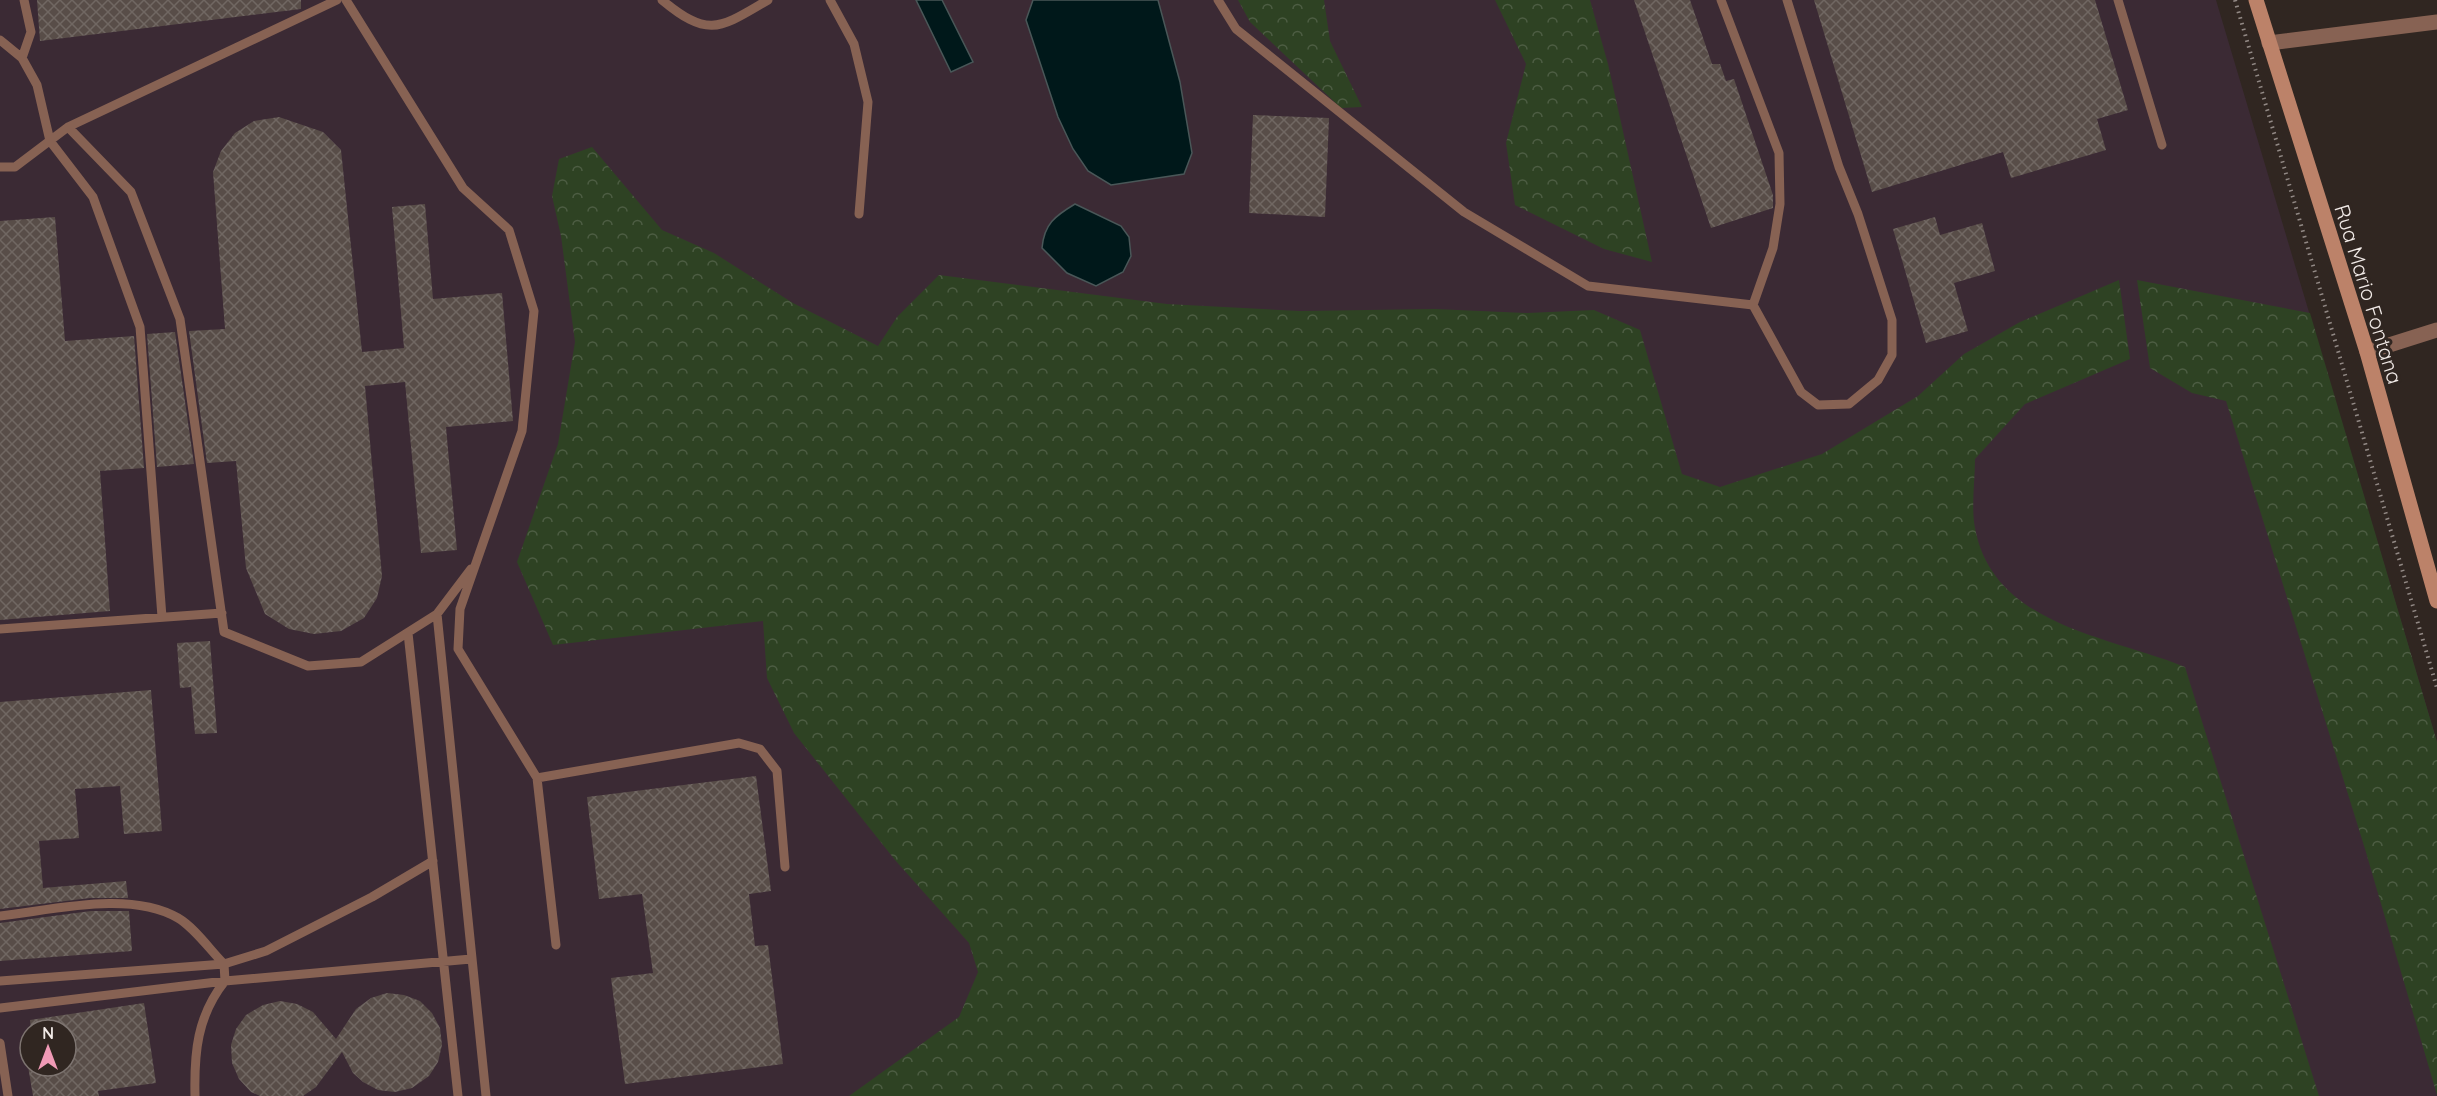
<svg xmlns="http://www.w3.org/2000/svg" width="2437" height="1096" viewBox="0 0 2437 1096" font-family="Quicksand,sans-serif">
  <defs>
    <pattern id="forest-crowns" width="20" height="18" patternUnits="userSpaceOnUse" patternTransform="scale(1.5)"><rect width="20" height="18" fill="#2e4223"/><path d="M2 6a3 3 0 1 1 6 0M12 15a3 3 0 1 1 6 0" fill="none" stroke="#4d5d43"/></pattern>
    <pattern id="building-cross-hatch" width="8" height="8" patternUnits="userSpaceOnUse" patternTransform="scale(1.5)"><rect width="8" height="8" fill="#584d48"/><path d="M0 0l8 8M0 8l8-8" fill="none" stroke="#706762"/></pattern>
  </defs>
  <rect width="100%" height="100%" fill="#302621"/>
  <path fill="#3b2a34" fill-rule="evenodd" d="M 0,0 L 2216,0 L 2437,742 L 2437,1096 L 0,1096 ZM 30,1030 L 66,1030 L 66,1066 L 30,1066 Z"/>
  <path fill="url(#forest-crowns)" d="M 1238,0 L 1324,0 L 1330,41 L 1362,107 L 1341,108 L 1250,22 Z
    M 1495,0 L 1590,0 L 1608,64 L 1652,262 L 1604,249 L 1515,205 L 1506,143 L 1526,64 Z
    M 592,147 L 662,230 L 714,253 L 793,303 L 878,346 L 897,317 L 939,275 L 1167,304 L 1300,311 L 1435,309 L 1527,313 L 1594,310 L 1640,330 L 1682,474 L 1720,487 L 1822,454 L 1918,396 L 1964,354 L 2020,322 L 2119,280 L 2130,359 L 2025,404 L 1975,459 C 1975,481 1971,507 1975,528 C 1993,626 2109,636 2185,667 L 2319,1096 L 849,1096 L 959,1017 L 978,972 L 969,943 L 895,860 L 794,733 L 767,678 L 763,621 L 553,645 L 517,562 L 558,444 L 575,342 L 561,236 L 552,196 L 559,159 Z
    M 2137,280 L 2310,313 L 2437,742 L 2437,1095 L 2365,849 L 2226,401 L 2192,393 L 2150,368 Z"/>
  <path fill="#00181a" stroke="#495758" stroke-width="1.5" d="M 916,0 L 942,0 L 973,62 L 951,72 Z
    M 1033,0 L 1158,0 L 1180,82 L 1192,153 L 1184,174 L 1111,185 L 1088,171 L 1073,149 L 1058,117 L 1026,20 Z
    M 1075,204 L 1121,226 L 1129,237 L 1131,256 L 1123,272 L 1096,286 L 1067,273 L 1042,248 C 1044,224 1055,216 1075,204 Z"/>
  <path fill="url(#building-cross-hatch)" d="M 37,0 L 301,0 L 301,9 L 40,41 Z
    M 1634,0 L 1690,0 L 1712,64 L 1720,64 L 1726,81 L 1734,79 L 1773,195 L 1773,208 L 1711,228 Z
    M 1814,0 L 2095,0 L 2128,110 L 2097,119 L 2106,150 L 2011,178 L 2003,152 L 1872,192 Z
    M 1253,115 L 1329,118 L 1325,217 L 1249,213 Z
    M 279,117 L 323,132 L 341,150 L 362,352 L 404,348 L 392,207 L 425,204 L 433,299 L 502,293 L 513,421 L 446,427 L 457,550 L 421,553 L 405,382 L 365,386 L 382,576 L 377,598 L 364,618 L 341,631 L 314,634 L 289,629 L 265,614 L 246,568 L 236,461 L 207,463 L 189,331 L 225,329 L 213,172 L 221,151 L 235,133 L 254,121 Z
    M 55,217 L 65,341 L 134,336 L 144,468 L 100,471 L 110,611 L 0,620 L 0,221 Z
    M 1935,217 L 1940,235 L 1982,223 L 1995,271 L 1954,283 L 1968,331 L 1926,343 L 1893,229 Z
    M 175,332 L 194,464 L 157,467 L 147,334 Z
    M 210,641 L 217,733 L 195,734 L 191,687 L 180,688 L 177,643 Z
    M 151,690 L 162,831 L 124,834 L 120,786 L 75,789 L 79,838 L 39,841 L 43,888 L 126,881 L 128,898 L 90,898 L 0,909 L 0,702 Z
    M 756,776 L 771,891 L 749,894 L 755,946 L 768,945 L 783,1064 L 625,1084 L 611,978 L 653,973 L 642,894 L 599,899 L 587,797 Z
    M 91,911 L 129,911 L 132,951 L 0,961 L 0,923 Z
    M 387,993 L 404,995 L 420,1001 L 432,1013 L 440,1028 L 442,1045 L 438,1062 L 429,1076 L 412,1088 L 395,1092 L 378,1090 L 363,1082 L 353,1073 L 342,1052 L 316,1087 L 303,1096 L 260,1096 L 251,1092 L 239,1079 L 232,1063 L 231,1045 L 236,1029 L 246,1015 L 263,1005 L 280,1001 L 297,1004 L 313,1012 L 336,1039 L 356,1009 L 371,998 Z
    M 144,1003 L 156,1083 L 98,1091 L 99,1096 L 33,1096 L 28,1066 L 66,1066 L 66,1030 L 31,1030 L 30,1020 Z"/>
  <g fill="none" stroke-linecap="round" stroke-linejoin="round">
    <path stroke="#928985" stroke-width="4" stroke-dasharray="1.5 4.5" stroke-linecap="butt" d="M 2235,0 L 2437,688"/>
    <path stroke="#876253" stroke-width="9" d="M 346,0 L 463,188 L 509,230 L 534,311 L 522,431 L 460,609 L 458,649 L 537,778 L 556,945
      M 662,0 C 709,39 720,28 768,0
      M 830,0 L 854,44 L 868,102 L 859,214
      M 1218,0 L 1236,29 L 1464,212 L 1588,286 L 1753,305 L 1773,248 L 1780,204 L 1779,153 L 1721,0
      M 2118,0 L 2162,145
      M 0,40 L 22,58 L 37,85 L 50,141 L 93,197 L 140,327 L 162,617
      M 22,58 L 31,32 L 24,0
      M 68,127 L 131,192 L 180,319 L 224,632 L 308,666 L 361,662 L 437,614 L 471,569
      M 0,167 L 15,167 L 68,127 L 337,0
      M 1753,305 L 1801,392 L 1818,405 L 1849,404 L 1878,380 L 1892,355 L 1892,320 L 1858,214 L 1839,167 L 1787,0
      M 437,614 L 486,1096
      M 0,629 L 222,613
      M 408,633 L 458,1096
      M 537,778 L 739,743 L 760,749 L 777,771 L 785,867
      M 0,916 C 53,910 130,890 178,918 C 195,928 210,950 224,964 L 225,981 C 197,1016 194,1053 195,1096
      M 0,981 L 224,964 L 266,951 L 372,897 L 433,861
      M 0,1008 L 225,981 L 471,959
      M 0,1043 L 8,1096"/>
    <path stroke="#876253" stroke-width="15" d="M 2269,43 L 2437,22
      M 2367,352 L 2437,330"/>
    <path stroke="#bc8269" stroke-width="15" d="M 2256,0 L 2367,352 L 2437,601"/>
  </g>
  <g text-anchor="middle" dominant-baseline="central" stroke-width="6" stroke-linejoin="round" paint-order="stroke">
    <g font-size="21" fill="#f2ebe8" stroke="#302621">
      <text transform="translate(2369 294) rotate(73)">Rua Mario Fontana</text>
    </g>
  </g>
  <g transform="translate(48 1048)"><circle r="28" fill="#302621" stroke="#7e7571" stroke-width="1.5"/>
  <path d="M0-4.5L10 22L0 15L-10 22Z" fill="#f09ab6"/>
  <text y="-9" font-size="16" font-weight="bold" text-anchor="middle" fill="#f2ebe8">N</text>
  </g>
</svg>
